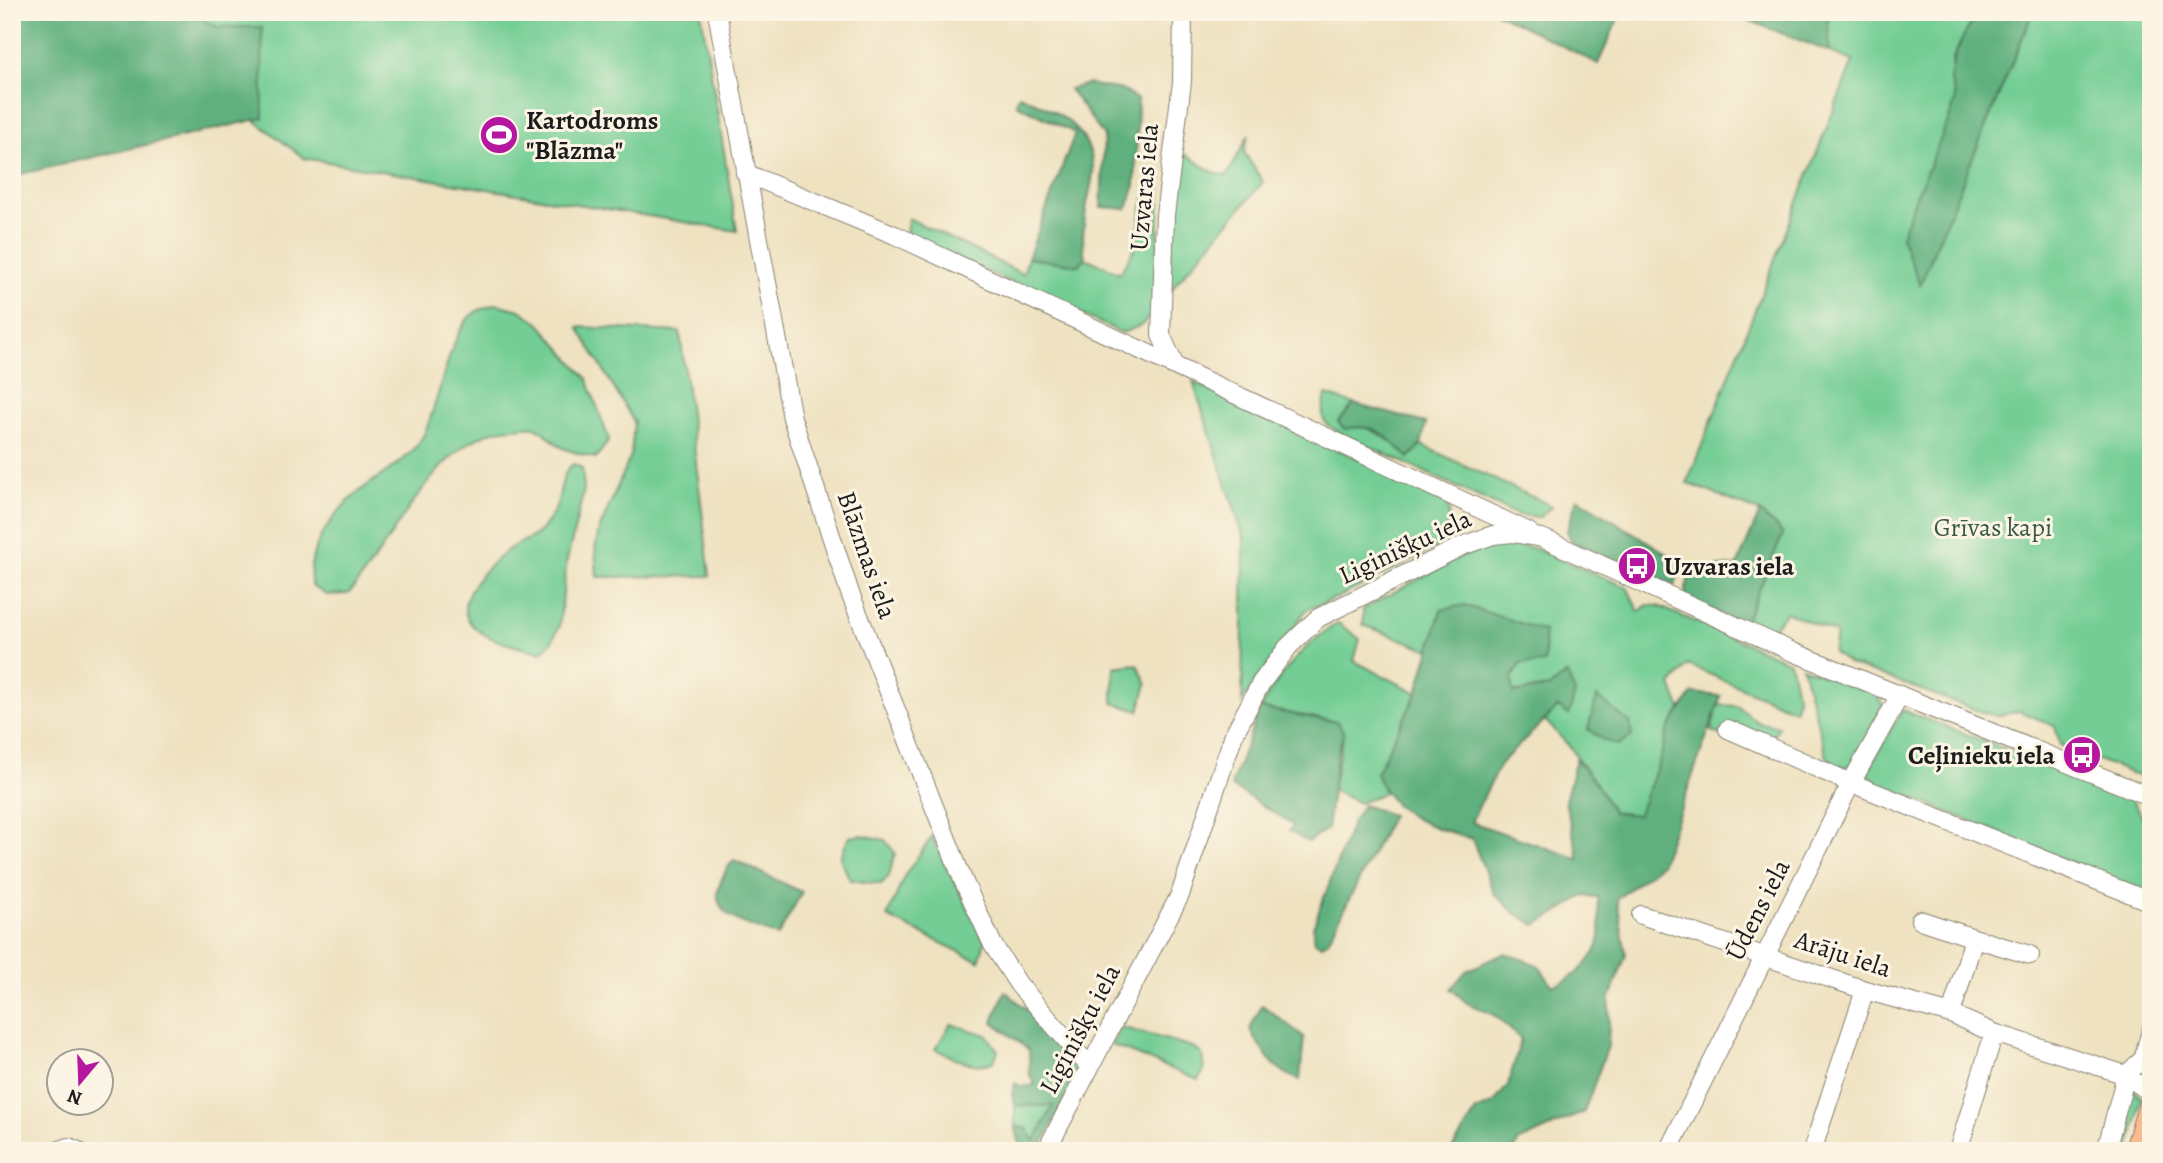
<svg xmlns="http://www.w3.org/2000/svg" width="2163" height="1163" viewBox="0 0 2163 1163" font-family="Alegreya,serif">
  <rect width="100%" height="100%" fill="#fcf5e5"/>
  <filter id="ink" filterUnits="userSpaceOnUse"><feTurbulence type="fractalNoise" baseFrequency=".0143" numOctaves="2"/><feDisplacementMap in="SourceGraphic" scale="14" xChannelSelector="R" yChannelSelector="G"/><feConvolveMatrix kernelMatrix="1 2 1 2 8 2 1 2 1" color-interpolation-filters="sRGB"/></filter>
  <filter id="wash" filterUnits="userSpaceOnUse"><feTurbulence type="fractalNoise" baseFrequency=".00686" numOctaves="4" result="noise"/><feDisplacementMap in="SourceGraphic" scale="28" xChannelSelector="R" yChannelSelector="G"/><feGaussianBlur stdDeviation="1.57" result="paint"/><feColorMatrix in="noise" values="0 0 0 0 0 0 0 0 0 0 0 0 0 0 0 0 0 1.4 0 .05"/><feComposite in="paint" operator="in"/></filter>
  <g filter="url(#wash)">
    <rect width="100%" height="100%" fill="#efe2c1"/>
    <path fill="#73cd94" stroke="#487458" stroke-width="2" d="M 200,12 L 701,12 L 737,231 L 304,158 L 245,113 L 217,27 L 203,20 Z
      M 1827,12 L 1980,12 L 1952,59 L 1955,102 L 1938,154 L 1915,195 L 1920,284 L 2033,12 L 2151,12 L 2151,781 L 2060,745 L 2055,726 L 2020,711 L 1996,716 L 1979,711 L 1850,664 L 1833,653 L 1836,633 L 1786,612 L 1774,627 L 1765,629 L 1744,624 L 1783,534 L 1760,512 L 1687,483 L 1853,61 L 1830,52 Z
      M 1249,134 L 1244,152 L 1263,182 L 1168,293 L 1172,184 L 1180,152 C 1198,160 1208,173 1227,176 Z
      M 1156,177 L 1160,190 L 1156,310 L 1142,325 L 1122,333 L 906,235 L 908,218 L 1023,274 L 1028,258 L 1078,265 L 1085,258 L 1120,273 L 1135,247 L 1143,204 Z
      M 497,304 L 520,310 L 539,323 L 587,378 L 609,440 L 596,458 C 586,455 575,453 565,449 C 554,444 546,431 535,427 C 529,425 519,428 513,428 C 438,430 393,546 348,594 L 327,595 L 312,586 C 304,552 331,516 356,494 C 378,475 407,463 422,438 C 439,409 449,326 477,311 C 483,308 491,306 497,304 Z
      M 578,327 L 680,332 L 710,576 L 597,577 L 595,549 L 599,530 L 631,455 L 634,422 Z
      M 1193,382 L 1445,499 C 1454,515 1447,530 1439,546 L 1341,596 L 1306,610 L 1242,702 L 1244,538 Z
      M 1326,395 L 1354,404 L 1339,422 C 1373,426 1384,435 1409,457 L 1421,445 L 1552,506 L 1540,517 L 1518,515 L 1344,435 C 1320,421 1320,422 1326,395 Z
      M 573,464 L 582,468 L 584,490 L 567,560 L 559,627 L 551,643 L 542,652 C 460,638 435,608 509,549 C 519,542 533,539 541,530 C 546,523 553,515 556,507 C 562,492 560,474 573,464 Z
      M 1503,542 L 1533,548 L 1627,587 L 1639,612 L 1647,605 L 1658,606 L 1790,662 L 1798,699 L 1794,710 L 1688,665 L 1671,685 L 1681,710 L 1668,729 L 1659,763 L 1638,816 L 1613,812 L 1571,748 L 1545,720 L 1558,707 L 1569,714 L 1566,674 L 1550,687 L 1512,693 L 1512,677 L 1520,664 L 1441,610 L 1430,650 L 1363,625 L 1363,609 L 1484,544 Z
      M 1338,623 L 1360,639 L 1354,661 L 1417,693 L 1377,773 L 1384,793 L 1359,803 L 1332,790 L 1344,733 L 1337,722 L 1260,708 C 1279,675 1305,643 1338,623 Z
      M 1137,664 L 1147,684 L 1139,711 L 1113,703 L 1114,667 Z
      M 1802,667 L 1873,693 L 1883,704 L 1851,766 L 1837,767 L 1826,755 Z
      M 1718,705 L 1737,706 L 1759,723 L 1779,726 L 1765,753 L 1711,731 Z
      M 1902,710 L 2129,796 L 2151,831 L 2151,895 L 1877,783 L 1867,772 Z
      M 862,835 L 885,840 L 895,853 L 889,876 L 881,884 L 850,880 L 840,858 L 849,837 Z
      M 932,837 L 985,941 L 979,961 L 887,917 L 905,875 Z
      M 951,1024 L 987,1035 L 998,1051 L 994,1061 C 975,1071 954,1057 935,1049 Z
      M 1121,1027 L 1192,1047 L 1202,1054 L 1204,1071 L 1198,1080 L 1112,1045 Z
      M 2129,1085 L 2142,1098 L 2129,1151 L 2114,1151 Z
      M 1015,1105 L 1054,1106 L 1034,1142 L 1027,1129 L 1015,1126 Z"/>
    <path fill="#5eb07e" stroke="#3d664d" stroke-width="2" d="M 12,12 L 200,12 L 203,20 L 217,27 L 262,27 L 263,118 L 12,176 Z
      M 1495,12 L 1621,12 L 1598,64 Z
      M 1727,12 L 1827,12 L 1830,52 Z
      M 1980,12 L 2033,12 L 1920,285 L 1901,237 C 1916,190 1939,148 1955,102 C 1956,93 1951,88 1951,80 C 1951,56 1965,30 1980,12 Z
      M 1088,84 L 1122,90 L 1138,100 L 1135,185 L 1127,209 L 1101,207 L 1104,136 L 1069,89 Z
      M 1019,95 C 1052,109 1089,125 1093,166 C 1094,178 1089,193 1087,204 C 1084,223 1081,239 1085,258 L 1079,265 L 1028,258 L 1075,133 L 1016,104 Z
      M 1354,404 L 1426,423 L 1421,445 L 1409,458 C 1384,435 1379,423 1344,429 L 1338,422 Z
      M 1577,498 L 1682,563 L 1675,586 L 1572,542 L 1567,531 Z
      M 1760,512 L 1783,534 L 1744,624 L 1687,600 L 1685,593 L 1691,569 L 1737,566 Z
      M 1464,605 L 1544,631 L 1545,663 L 1520,664 L 1512,677 L 1513,693 L 1550,687 L 1567,674 L 1575,693 L 1569,715 L 1558,707 L 1500,764 L 1471,822 L 1579,859 L 1565,801 L 1576,759 L 1594,780 L 1613,812 L 1638,815 L 1659,763 L 1668,729 L 1693,693 L 1721,696 L 1661,864 L 1617,899 L 1626,955 L 1610,998 L 1608,1046 L 1584,1112 L 1518,1142 L 1514,1151 L 1451,1151 L 1476,1111 L 1493,1104 L 1508,1085 L 1521,1039 L 1494,1015 L 1467,1003 L 1451,989 L 1466,971 L 1505,953 L 1538,965 L 1553,986 C 1572,980 1598,959 1600,936 C 1601,924 1598,910 1598,897 L 1584,896 L 1536,925 L 1515,913 L 1494,894 L 1472,839 C 1431,826 1392,818 1376,773 L 1417,693 L 1441,610 Z
      M 1597,697 L 1630,723 L 1632,736 L 1618,745 L 1603,740 L 1588,729 Z
      M 1260,708 L 1337,722 L 1344,733 L 1337,754 L 1327,829 L 1308,842 L 1289,831 L 1293,825 L 1231,786 Z
      M 1363,805 L 1392,815 L 1328,941 L 1322,945 L 1315,942 L 1313,927 L 1352,823 Z
      M 734,860 L 802,892 L 778,936 C 753,926 707,918 720,884 C 723,875 727,867 734,860 Z
      M 1005,991 L 1057,1035 L 1079,1070 L 1039,1151 L 1022,1151 L 1015,1126 L 1027,1129 L 1035,1141 L 1053,1106 L 1015,1105 L 1012,1094 L 1015,1083 L 1022,1087 L 1035,1085 L 1029,1073 L 1029,1050 L 993,1022 Z
      M 1262,1005 L 1304,1037 L 1300,1080 C 1274,1071 1263,1053 1250,1029 Z"/>
  </g>
  <g filter="url(#ink)">
    <g fill="none" stroke-linecap="round" stroke-linejoin="round">
      <g stroke="#867f6e" stroke-width="20">
        <path id="minor" d="M 717,12 L 792,418 L 850,593 L 963,880 L 993,945 L 1019,985 L 1090,1067
          M 745,173 L 895,235 L 1529,532
          M 1174,364 L 1161,335 L 1165,215 L 1182,82 L 1183,12
          M 1728,729 L 1851,783 L 2151,902
          M 1641,915 L 1865,990 L 1951,1014 L 1994,1033 L 2126,1075 L 2151,1093
          M 1920,920 L 1974,938
          M 1951,1014 L 1974,938 L 2030,955
          M 57,1151 L 69,1147 L 78,1151
          M 1046,1151 L 1180,895 L 1234,734 L 1261,683 L 1288,647 L 1318,618 L 1462,546 L 1493,535 L 1513,533 L 1542,538 L 1793,652 L 2151,797
          M 1668,1151 L 1851,783 L 1900,695
          M 1812,1151 L 1865,990
          M 1958,1151 L 1994,1033
          M 2106,1151 L 2126,1075 L 2143,1059 L 2151,1031"/>
      </g>
      <g stroke="#867f6e" stroke-width="25">
        <path id="major" d="M 2136,1151 L 2151,1103"/>
      </g>
      <use href="#minor" stroke="#fff" stroke-width="18"/>
      <use href="#major" stroke="#fcba8d" stroke-width="23"/>
    </g>
  </g>
  <defs>
    <g id="stadium-disc" transform="scale(2.0125)"><circle r="9.5" fill="#b5179e" stroke="#fcf5e5"/><path d="M0-5a6.5 5 0 1 0 0 10a6.5 5 0 1 0 0-10ZM-3.5-1.8h7v3.6h-7Z" fill="#fff"/></g>
    <g id="bus-disc" transform="scale(2.0125)"><circle r="9.5" fill="#b5179e" stroke="#fcf5e5"/><path d="M-5-6H5V4H4V6H2V4H-2V6H-4V4H-5ZM-3.5-4V0h7V-4ZM-3.5 1.2v1.5H-2V1.2ZM2 1.2v1.5H3.5V1.2Z" fill="#fff"/></g>
  </defs>
  <g fill-rule="evenodd">
    <use href="#stadium-disc" x="499" y="135"/>
    <use href="#bus-disc" x="1637" y="566"/>
    <use href="#bus-disc" x="2082" y="755"/>
  </g>
  <g text-anchor="middle" dominant-baseline="central" stroke-width="6" stroke-linejoin="round" paint-order="stroke">
    <g font-size="26" font-weight="bold" fill="#1c1c1c" stroke="#fcf5e5" text-anchor="start">
      <text x="526" y="120">Kartodroms<tspan x="526" dy="30">"Blāzma"</tspan></text>
      <text x="1664" y="566">Uzvaras iela</text>
      <text x="2055" y="755" text-anchor="end">Ceļinieku iela</text>
    </g>
    <g font-size="26" fill="#1c1c1c" stroke="#fcf5e5">
      <text transform="translate(1144 187) rotate(-85)">Uzvaras iela</text>
      <text transform="translate(1405 547) rotate(-25)">Liginišķu iela</text>
      <text transform="translate(867 555) rotate(71)">Blāzmas iela</text>
      <text transform="translate(1758 910) rotate(-63)">Ūdens iela</text>
      <text transform="translate(1843 954) rotate(18)">Arāju iela</text>
      <text transform="translate(1080 1029) rotate(-62)">Liginišķu iela</text>
    </g>
    <g font-size="26" fill="#3a5a46" stroke="#fcf5e5">
      <text x="1993" y="527">Grīvas kapi</text>
    </g>
  </g>
  <rect width="2163" height="1163" fill="none" stroke="#fcf5e5" stroke-width="42"/>
  <g transform="translate(80 1082) rotate(199)"><circle r="33" fill="#fcf5e5" stroke="#a29e95" stroke-width="2"/>
  <path d="M0-5L12 26L0 18L-12 26Z" fill="#b5179e"/>
  <text y="-10" font-size="19" font-weight="bold" text-anchor="middle" fill="#1c1c1c">N</text>
  </g>
</svg>
